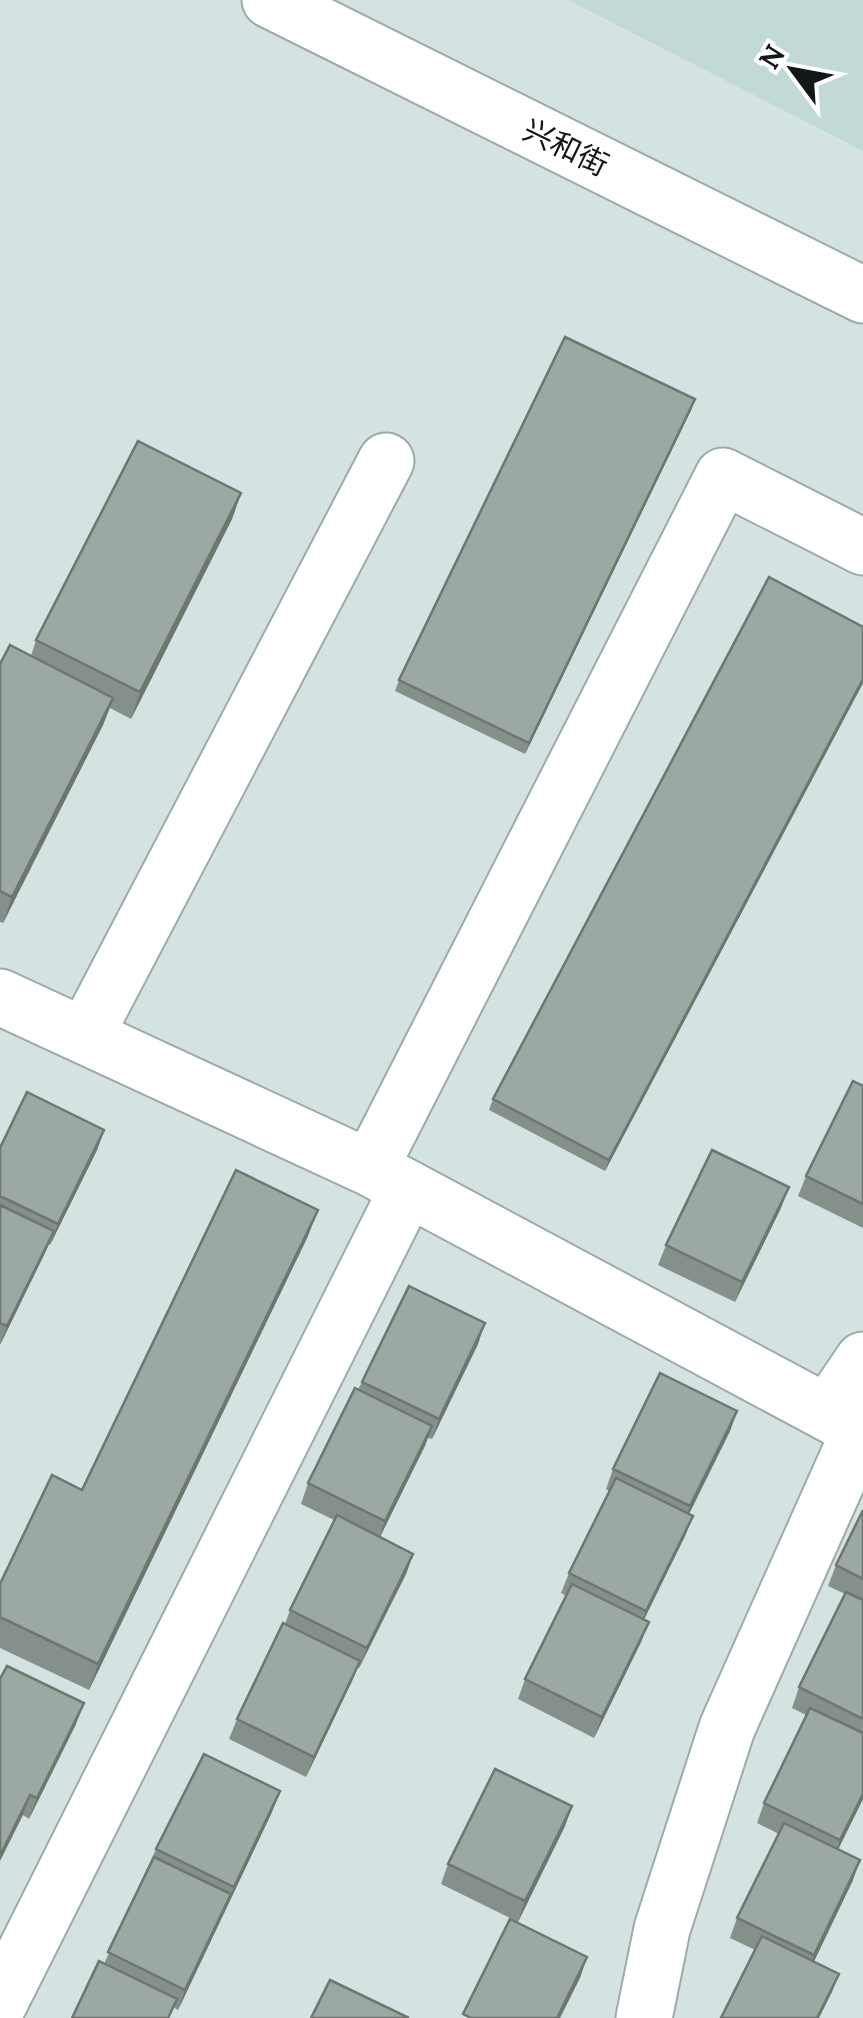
<svg xmlns="http://www.w3.org/2000/svg" width="863" height="2018" viewBox="0 0 863 2018" font-family="Lora,'Noto Sans SC',serif">
  <rect width="100%" height="100%" fill="#d4e3e2"/>
  <path fill="#c1d9d7" d="M 568,0 L 863,0 L 863,151 Z"/>
  <g fill="none" stroke-linecap="round" stroke-linejoin="round">
    <g stroke="#9caba9" stroke-width="59">
      <path id="minor" d="M 270,0 L 863,295
        M 0,997 L 370,1168 L 863,1432
        M 85,1036 L 386,461
        M 370,1168 L 723,476 L 863,547
        M 827,1413 L 863,1360
        M 0,2002 L 408,1188
        M 644,2018 L 662,1929 L 727,1728 L 860,1430"/>
    </g>
    <use href="#minor" stroke="#fff" stroke-width="55"/>
  </g>
  <path fill="#86908b" d="M 691,410 L 525,754 L 395,691 L 399,680 Z
    M 241,493 L 232,519 L 131,719 L 110,708 L 103,725 L 3,923 L 0,922 L 0,664 L 31,656 L 36,640 Z
    M 863,627 L 863,683 L 605,1171 L 489,1110 L 493,1099 Z
    M 863,1086 L 863,1228 L 798,1196 L 806,1176 Z
    M 104,1130 L 97,1150 L 50,1245 L 49,1244 L 0,1345 L 0,1148 Z
    M 781,1208 L 735,1302 L 658,1265 L 666,1245 Z
    M 308,1236 L 89,1690 L 0,1648 L 0,1584 L 82,1490 Z
    M 478,1344 L 432,1439 L 428,1438 L 380,1537 L 413,1554 L 406,1574 L 359,1668 L 357,1668 L 352,1681 L 306,1777 L 229,1739 L 237,1719 L 285,1624 L 290,1610 L 334,1520 L 301,1504 L 308,1483 L 362,1382 Z
    M 737,1411 L 730,1431 L 689,1514 L 693,1516 L 685,1536 L 644,1620 L 641,1642 L 594,1738 L 518,1699 L 525,1679 L 566,1596 L 561,1593 L 569,1573 L 609,1491 L 606,1489 L 613,1469 Z
    M 863,1510 L 863,1799 L 838,1849 L 853,1880 L 814,1961 L 839,1974 L 831,1994 L 755,1950 L 730,1938 L 737,1918 L 779,1834 L 757,1823 L 764,1803 L 806,1715 L 792,1708 L 799,1687 L 845,1594 L 828,1586 L 836,1565 Z
    M 0,1679 L 76,1724 L 29,1819 L 23,1815 Z
    M 572,1806 L 565,1826 L 518,1922 L 441,1884 L 448,1864 Z
    M 272,1812 L 178,2010 L 104,1964 L 156,1849 Z"/>
  <path fill="#6d7671" d="M 695,399 L 691,410 L 525,754 L 529,743 Z
    M 241,493 L 232,519 L 131,719 L 140,692 Z
    M 863,679 L 863,683 L 605,1171 L 609,1160 Z
    M 113,698 L 103,725 L 3,923 L 12,897 Z
    M 104,1130 L 97,1150 L 50,1245 L 58,1224 Z
    M 789,1187 L 781,1208 L 735,1302 L 742,1282 Z
    M 318,1210 L 308,1236 L 89,1690 L 98,1664 Z
    M 54,1231 L 46,1251 L 0,1345 L 7,1326 Z
    M 485,1323 L 478,1344 L 432,1439 L 439,1419 Z
    M 737,1411 L 730,1431 L 683,1526 L 690,1506 Z
    M 432,1426 L 425,1446 L 378,1541 L 385,1521 Z
    M 693,1516 L 685,1536 L 638,1631 L 646,1611 Z
    M 413,1554 L 406,1574 L 359,1668 L 367,1648 Z
    M 649,1622 L 641,1642 L 594,1738 L 602,1717 Z
    M 360,1661 L 352,1681 L 306,1777 L 314,1757 Z
    M 84,1703 L 76,1724 L 29,1819 L 37,1798 Z
    M 280,1791 L 272,1812 L 178,2010 L 185,1990 Z
    M 863,1794 L 863,1799 L 833,1860 L 840,1840 Z
    M 30,1795 L 23,1815 L 0,1861 L 0,1856 Z
    M 572,1806 L 565,1826 L 518,1922 L 525,1901 Z
    M 860,1860 L 853,1880 L 807,1976 L 814,1955 Z
    M 587,1957 L 580,1978 L 560,2018 L 557,2018 Z
    M 839,1974 L 831,1994 L 819,2018 L 817,2018 Z"/>
  <path fill="#9ca8a2" stroke="#6d7671" stroke-width="2.5" d="M 565,337 L 695,399 L 529,743 L 399,680 Z
    M 138,441 L 241,493 L 140,692 L 36,640 Z
    M 769,577 L 863,627 L 863,679 L 609,1160 L 493,1099 Z
    M 10,645 L 113,698 L 12,897 L 0,891 L 0,664 Z
    M 853,1081 L 863,1086 L 863,1204 L 806,1176 Z
    M 27,1092 L 104,1130 L 58,1224 L 0,1196 L 0,1148 Z
    M 712,1150 L 789,1187 L 742,1282 L 666,1245 Z
    M 236,1170 L 318,1210 L 98,1664 L 0,1617 L 0,1584 L 52,1475 L 82,1490 Z
    M 0,1205 L 54,1231 L 7,1326 L 0,1323 Z
    M 409,1286 L 485,1323 L 439,1419 L 362,1382 Z
    M 660,1373 L 737,1411 L 690,1506 L 613,1469 Z
    M 355,1388 L 432,1426 L 385,1521 L 308,1483 Z
    M 616,1478 L 693,1516 L 646,1611 L 569,1573 Z
    M 863,1510 L 863,1579 L 836,1565 Z
    M 337,1515 L 413,1554 L 367,1648 L 290,1610 Z
    M 572,1584 L 649,1622 L 602,1717 L 525,1679 Z
    M 846,1592 L 863,1600 L 863,1719 L 799,1687 Z
    M 283,1623 L 360,1661 L 314,1757 L 237,1719 Z
    M 7,1666 L 84,1703 L 37,1798 L 30,1795 L 0,1856 L 0,1679 Z
    M 810,1708 L 863,1733 L 863,1794 L 840,1840 L 764,1803 Z
    M 204,1754 L 280,1791 L 234,1887 L 156,1849 Z
    M 495,1769 L 572,1806 L 525,1901 L 448,1864 Z
    M 784,1823 L 860,1860 L 814,1955 L 737,1918 Z
    M 154,1857 L 231,1894 L 185,1990 L 108,1952 Z
    M 510,1919 L 587,1957 L 557,2018 L 471,2018 L 463,2014 Z
    M 762,1936 L 839,1974 L 817,2018 L 721,2018 Z
    M 99,1961 L 177,1999 L 168,2018 L 72,2018 Z
    M 330,1980 L 409,2018 L 311,2018 Z"/>
  <g text-anchor="middle" dominant-baseline="central" stroke-width="8" stroke-linejoin="round" paint-order="stroke">
    <g font-size="30" fill="#121717" stroke="#fff">
      <text transform="translate(566 147) rotate(26)">兴和街</text>
    </g>
  </g>
  <g transform="translate(793 70) rotate(302)" stroke="#ffffff" stroke-width="8" paint-order="stroke">
  <path d="M0-8L18 38L0 25L-18 38Z" fill="#121717"/>
  <text y="-15" font-size="28" font-weight="bold" text-anchor="middle" fill="#121717">N</text>
  </g>
</svg>
